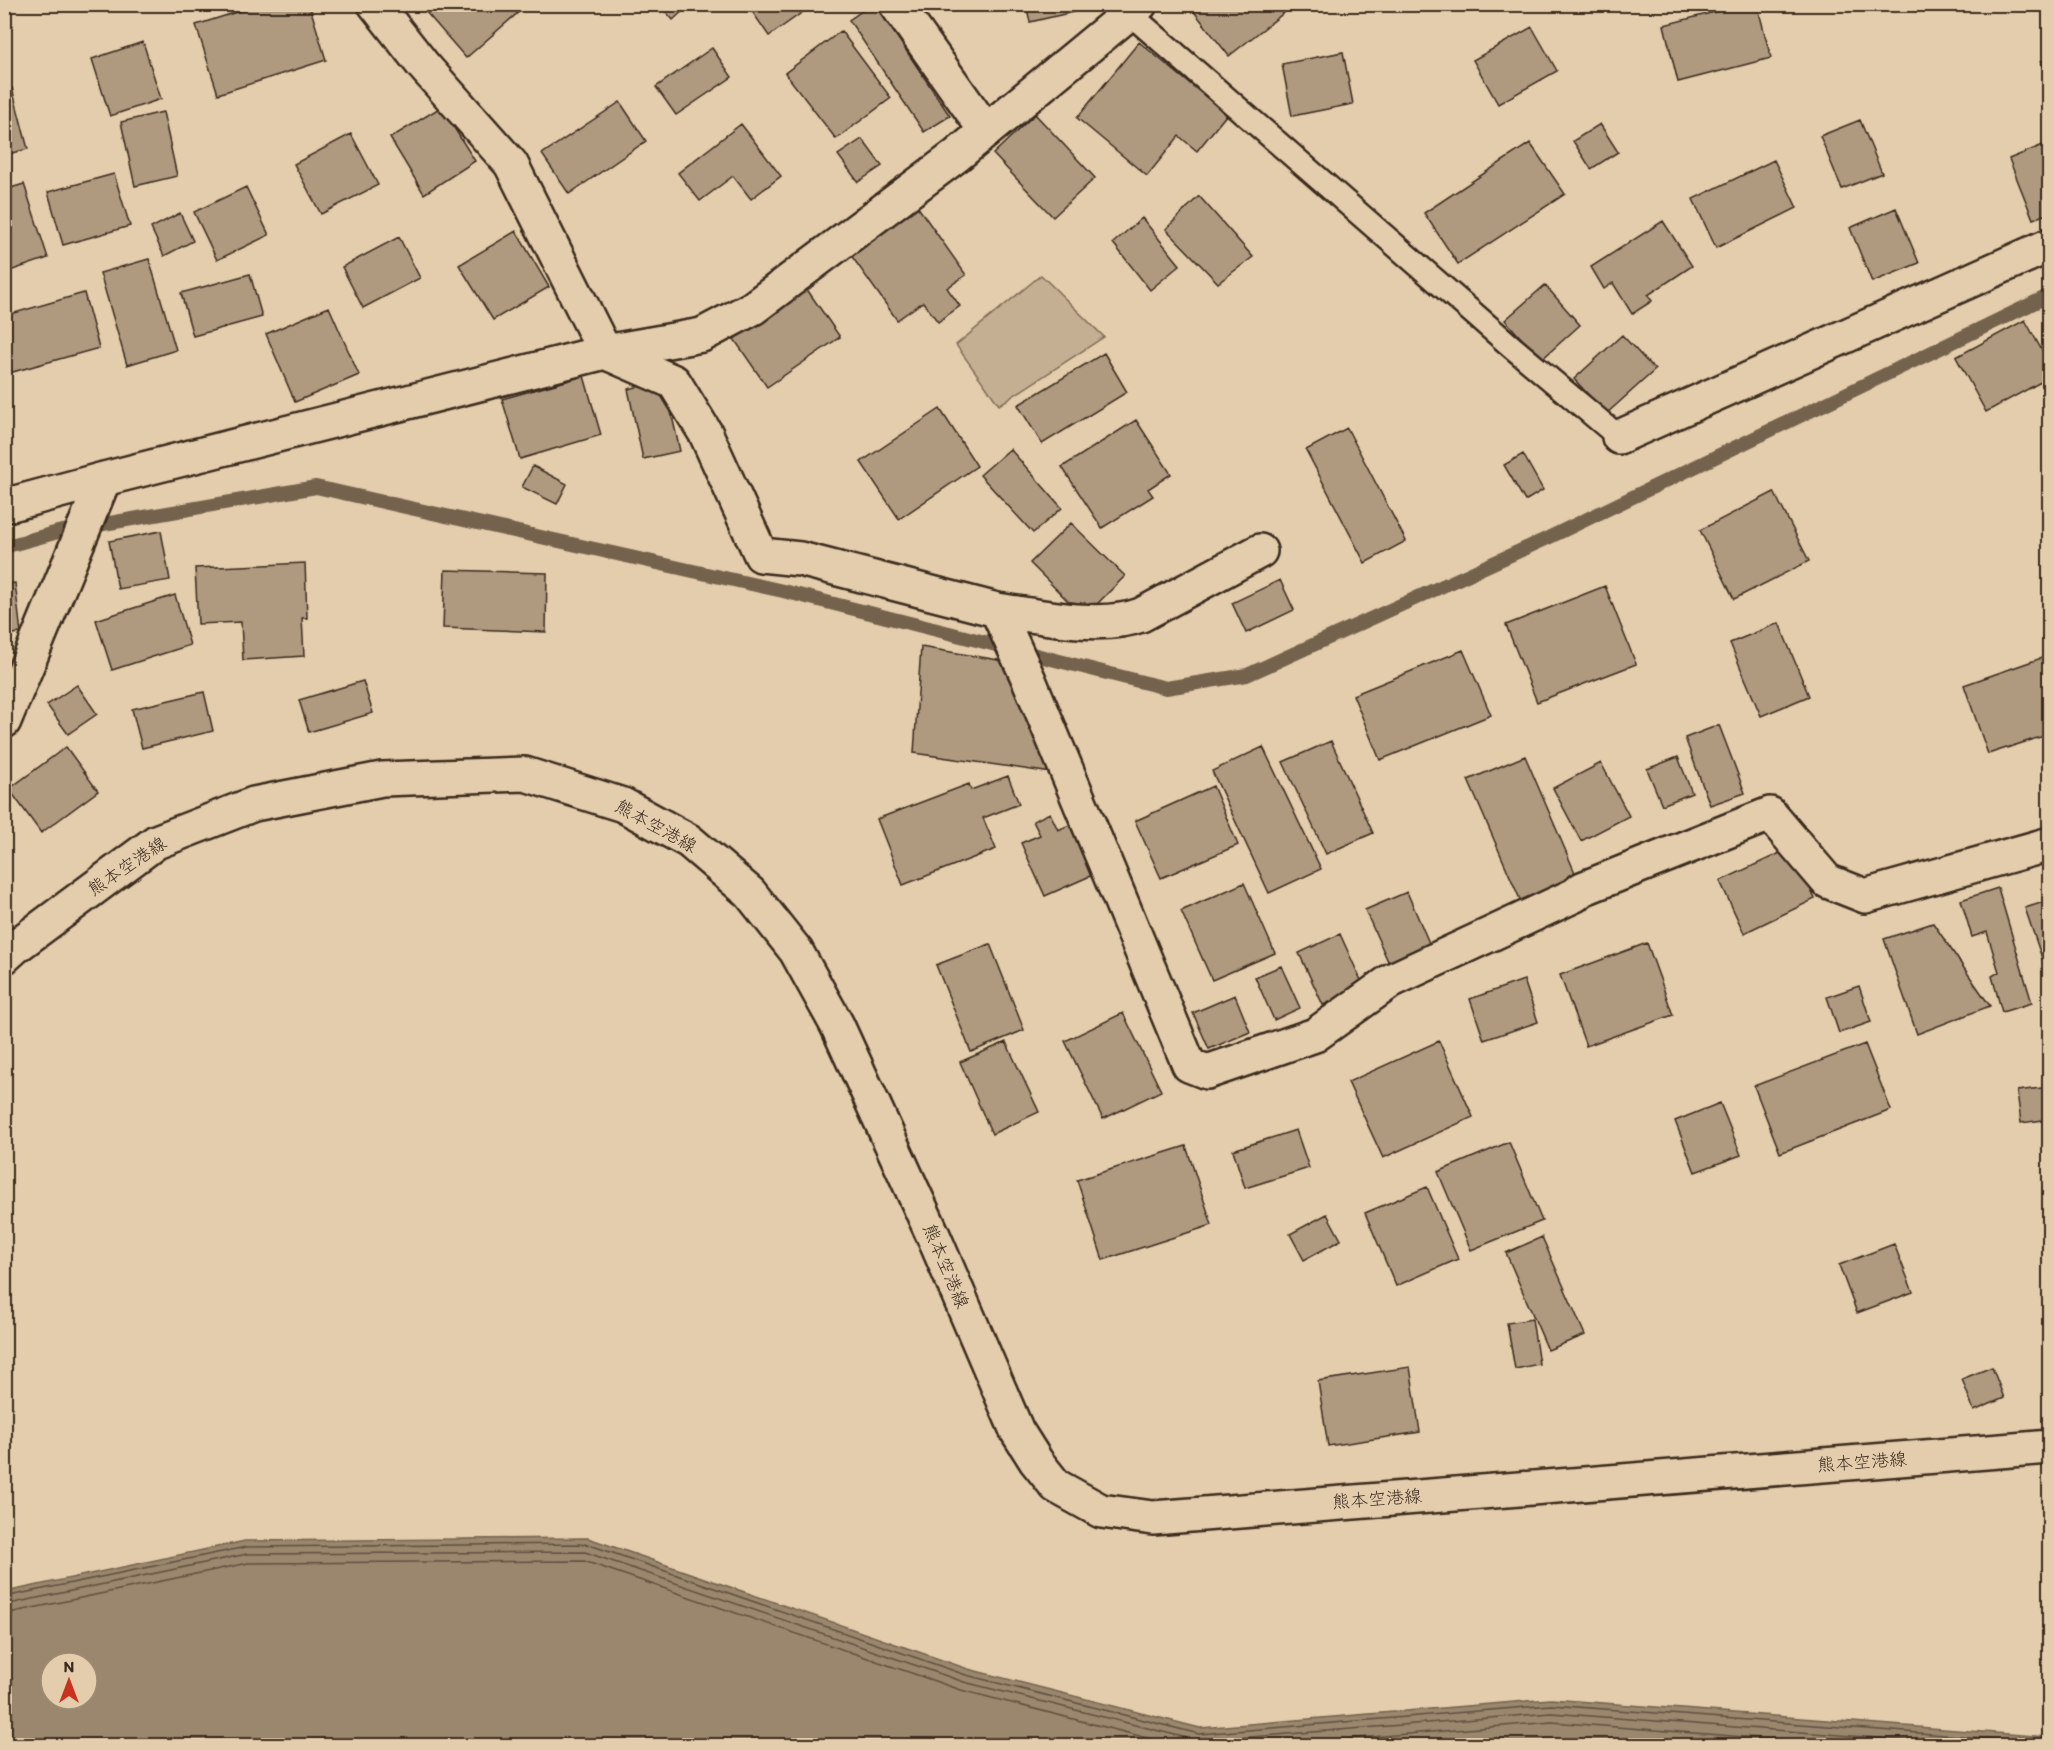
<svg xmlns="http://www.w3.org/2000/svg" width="2054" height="1750" viewBox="0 0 2054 1750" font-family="Itim,'Klee One',sans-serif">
  <rect width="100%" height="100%" fill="#e3cdac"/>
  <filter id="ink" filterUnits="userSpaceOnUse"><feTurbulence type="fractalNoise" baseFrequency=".0167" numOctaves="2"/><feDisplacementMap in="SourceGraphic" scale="12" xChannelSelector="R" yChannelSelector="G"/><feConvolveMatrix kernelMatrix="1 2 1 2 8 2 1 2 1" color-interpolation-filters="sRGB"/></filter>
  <g filter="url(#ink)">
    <path fill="#c5af92" stroke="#806c58" stroke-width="1.5" d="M 1041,275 L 1104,337 L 999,405 L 956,345 Z"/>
    <path fill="#9a876e" stroke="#74624e" stroke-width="1.5" fill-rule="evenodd" d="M 588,1538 L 968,1669 L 1200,1728 L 1551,1699 L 2049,1737 L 2049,1745 L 5,1745 L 5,1592 L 245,1541 ZM 51,1663 L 87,1663 L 87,1699 L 51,1699 Z"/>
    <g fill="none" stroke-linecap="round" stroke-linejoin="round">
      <path stroke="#614f3e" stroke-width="1.5" d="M 4,1597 L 246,1547 L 587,1544 L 966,1675 L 1199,1734 L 1551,1705 L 2050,1743
        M 4,1605 L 247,1554 L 585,1552 L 964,1682 L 1199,1741 L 1551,1713 L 1982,1746
        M 4,1614 L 248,1563 L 584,1561 L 961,1690 L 1178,1746
        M 1262,1746 L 1552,1722 L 1862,1746"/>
      <path stroke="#74624e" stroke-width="14" d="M 4,547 L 58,532 L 316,487 L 783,591 L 1166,688 L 1247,675 L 1548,538 L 2050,295"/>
    </g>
    <path fill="#af9a80" stroke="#3b2a1e" stroke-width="1.5" d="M 262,4 L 309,4 L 326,60 L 218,94 L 196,25 Z
      M 419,4 L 528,4 L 466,58 Z
      M 659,4 L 685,4 L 687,7 L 673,20 Z
      M 747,4 L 814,4 L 769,36 Z
      M 872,4 L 875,4 L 950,116 L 924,132 L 849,20 Z
      M 1026,4 L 1080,4 L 1082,10 L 1030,22 Z
      M 1188,4 L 1295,4 L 1229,56 Z
      M 1746,4 L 1757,4 L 1771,58 L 1678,82 L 1664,25 Z
      M 1532,27 L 1557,71 L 1498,104 L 1473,60 Z
      M 841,31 L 891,98 L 836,139 L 785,73 Z
      M 143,42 L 161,99 L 110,116 L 92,59 Z
      M 1139,42 L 1227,114 L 1197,151 L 1179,136 L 1147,176 L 1077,118 Z
      M 712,48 L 732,77 L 676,115 L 656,87 Z
      M 1343,52 L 1353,104 L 1292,116 L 1282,64 Z
      M 2050,58 L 2050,85 L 2041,61 Z
      M 12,88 L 28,149 L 4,155 L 4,90 Z
      M 620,102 L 646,141 L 569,194 L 542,154 Z
      M 441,107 L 475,161 L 424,194 L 390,138 Z
      M 163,112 L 177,176 L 135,186 L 121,122 Z
      M 1035,114 L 1095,178 L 1053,217 L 993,154 Z
      M 1860,120 L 1882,173 L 1842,189 L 1820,136 Z
      M 741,124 L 781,176 L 751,199 L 733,176 L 700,201 L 678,173 Z
      M 1600,124 L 1618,152 L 1591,169 L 1573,141 Z
      M 351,134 L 378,185 L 321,214 L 294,164 Z
      M 862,139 L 882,166 L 858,182 L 838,155 Z
      M 2050,142 L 2050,213 L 2033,219 L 2009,159 Z
      M 1530,143 L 1565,194 L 1458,264 L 1424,213 Z
      M 1774,160 L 1797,208 L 1716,248 L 1693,199 Z
      M 114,174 L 130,226 L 63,245 L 48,192 Z
      M 24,184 L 48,258 L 4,273 L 4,190 Z
      M 246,187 L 269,235 L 217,260 L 194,212 Z
      M 1199,196 L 1253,257 L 1218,283 L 1166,229 Z
      M 915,203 L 966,275 L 947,288 L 960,306 L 938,322 L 923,302 L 897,320 L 848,251 Z
      M 1896,208 L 1919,263 L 1872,282 L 1850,228 Z
      M 180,213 L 193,241 L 164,256 L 151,228 Z
      M 1142,218 L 1180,265 L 1150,290 L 1113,243 Z
      M 1663,221 L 1692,266 L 1648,295 L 1652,301 L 1632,314 L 1613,283 L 1604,289 L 1591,267 Z
      M 516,231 L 549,287 L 493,320 L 459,265 Z
      M 399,237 L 420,278 L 363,308 L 342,267 Z
      M 149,259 L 176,350 L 127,365 L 100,273 Z
      M 250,274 L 262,317 L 193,336 L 181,293 Z
      M 1545,285 L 1580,325 L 1541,360 L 1505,320 Z
      M 806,288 L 840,337 L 767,387 L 734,339 Z
      M 84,293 L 99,348 L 9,373 L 4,357 L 4,316 Z
      M 329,307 L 359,375 L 295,402 L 266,334 Z
      M 2025,320 L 2050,365 L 2050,377 L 1986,412 L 1956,357 Z
      M 1622,335 L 1655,370 L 1606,414 L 1574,379 Z
      M 1104,353 L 1127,392 L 1042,444 L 1018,405 Z
      M 584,376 L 601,435 L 520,459 L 502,399 Z
      M 664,381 L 680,451 L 643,459 L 628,389 Z
      M 940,409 L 977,466 L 899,519 L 861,462 Z
      M 1136,420 L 1171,474 L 1148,489 L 1153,496 L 1102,528 L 1062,467 Z
      M 1347,428 L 1406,541 L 1365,563 L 1306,450 Z
      M 1010,449 L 1062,508 L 1033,533 L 980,475 Z
      M 1523,454 L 1543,490 L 1525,501 L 1504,465 Z
      M 533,466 L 567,484 L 557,504 L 522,487 Z
      M 1774,492 L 1809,561 L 1734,599 L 1700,530 Z
      M 1071,523 L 1125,576 L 1084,617 L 1030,563 Z
      M 161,531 L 170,580 L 118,589 L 109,541 Z
      M 305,563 L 307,618 L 302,618 L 304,656 L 243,660 L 241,622 L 198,624 L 195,568 Z
      M 445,570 L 547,573 L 546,632 L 443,628 Z
      M 1280,580 L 1294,610 L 1246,633 L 1232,603 Z
      M 15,583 L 21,633 L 4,635 L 4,584 Z
      M 1605,586 L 1636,664 L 1537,702 L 1506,625 Z
      M 175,595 L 190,645 L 112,670 L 96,620 Z
      M 1779,623 L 1809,696 L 1761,716 L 1730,643 Z
      M 921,647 L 1010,662 L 1059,774 L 914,753 Z
      M 1463,650 L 1491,715 L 1380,760 L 1353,695 Z
      M 2050,655 L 2050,734 L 1988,754 L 1964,685 Z
      M 363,681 L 373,713 L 309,732 L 299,700 Z
      M 77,685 L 97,714 L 68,734 L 47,705 Z
      M 204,692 L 213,731 L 142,748 L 132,709 Z
      M 1719,725 L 1745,793 L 1710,805 L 1685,738 Z
      M 1331,741 L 1373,833 L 1326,854 L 1283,762 Z
      M 66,747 L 98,791 L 41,833 L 9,789 Z
      M 1263,747 L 1321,869 L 1269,893 L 1212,771 Z
      M 1525,756 L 1582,889 L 1526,913 L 1468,780 Z
      M 1678,757 L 1692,793 L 1662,805 L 1647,769 Z
      M 1601,763 L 1629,816 L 1581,841 L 1553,788 Z
      M 1008,776 L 1019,804 L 983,818 L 996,849 L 903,885 L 877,819 L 969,784 L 971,790 Z
      M 1213,786 L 1238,845 L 1161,878 L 1135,821 Z
      M 1050,813 L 1058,830 L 1074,823 L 1097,873 L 1045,896 L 1021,843 L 1040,835 L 1033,821 Z
      M 1791,848 L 1815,899 L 1744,933 L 1720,881 Z
      M 1244,883 L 1275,953 L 1212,980 L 1181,911 Z
      M 1998,888 L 2032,1003 L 2002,1012 L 1992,976 L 1999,972 L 1987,932 L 1972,937 L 1961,900 Z
      M 1407,892 L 1433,952 L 1392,970 L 1365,910 Z
      M 2050,900 L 2050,982 L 2025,908 Z
      M 1933,923 L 1990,1006 L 1917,1034 L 1884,939 Z
      M 1340,934 L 1364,987 L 1323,1005 L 1299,953 Z
      M 1647,943 L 1673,1015 L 1586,1046 L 1560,975 Z
      M 990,944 L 1024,1030 L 971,1052 L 936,965 Z
      M 1281,966 L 1300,1008 L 1274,1020 L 1255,977 Z
      M 1524,980 L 1538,1022 L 1484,1040 L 1470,999 Z
      M 1859,986 L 1871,1022 L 1839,1033 L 1827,997 Z
      M 1235,995 L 1250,1032 L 1209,1049 L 1193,1013 Z
      M 1123,1013 L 1161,1091 L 1103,1119 L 1065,1041 Z
      M 1439,1041 L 1473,1117 L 1383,1158 L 1348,1082 Z
      M 1006,1042 L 1039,1112 L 992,1134 L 960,1062 Z
      M 1865,1044 L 1891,1110 L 1780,1153 L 1754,1086 Z
      M 2050,1087 L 2050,1119 L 2021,1123 L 2017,1091 Z
      M 1720,1103 L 1741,1155 L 1695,1172 L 1675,1121 Z
      M 1296,1130 L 1309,1168 L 1245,1188 L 1233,1150 Z
      M 1509,1142 L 1542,1221 L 1471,1250 L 1438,1172 Z
      M 1186,1146 L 1212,1225 L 1103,1260 L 1077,1180 Z
      M 1427,1187 L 1458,1259 L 1396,1286 L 1365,1213 Z
      M 1327,1214 L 1341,1240 L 1304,1260 L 1290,1234 Z
      M 1542,1237 L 1585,1335 L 1548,1350 L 1506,1253 Z
      M 1894,1244 L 1913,1292 L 1857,1313 L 1839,1265 Z
      M 1532,1319 L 1539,1364 L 1515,1369 L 1507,1323 Z
      M 1410,1367 L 1420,1432 L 1328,1446 L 1318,1381 Z
      M 1992,1367 L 2004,1398 L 1974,1411 L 1962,1379 Z"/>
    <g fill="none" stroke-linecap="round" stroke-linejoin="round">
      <g stroke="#3b2a1e" stroke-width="27">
        <path id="lane" d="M 1128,4 L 1129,13 L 1512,347 L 1619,437"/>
      </g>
      <g stroke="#3b2a1e" stroke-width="38">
        <path id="street" d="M 375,4 L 423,65 L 511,164 L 605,352 L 674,382 L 706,434 L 761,555 L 800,559 L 997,610 L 1029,680 L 1189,1065 L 1207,1072 L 1315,1035 L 1392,980 L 1575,895 L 1582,889 L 1770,814 L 1827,881 L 1865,896 L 2050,844
          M 896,4 L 986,131
          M 1619,437 L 2050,245
          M 4,506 L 104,479 L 605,352 L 702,335 L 753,308 L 956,156 L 1140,4
          M 997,610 C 1039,616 1101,630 1141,615 L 1260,551
          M 4,721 L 104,479"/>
      </g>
      <g stroke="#3b2a1e" stroke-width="38">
        <path id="secondary" d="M 4,957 L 15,947 L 156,842 L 254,804 L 382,779 L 525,774 L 623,805 L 689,841 L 750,893 L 796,951 L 837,1025 L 933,1235 L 1017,1431 L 1036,1461 L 1056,1486 L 1101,1511 L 1153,1518 L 2050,1447"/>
      </g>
      <use href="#lane" stroke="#e3cdac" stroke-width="22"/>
      <use href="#street" stroke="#e3cdac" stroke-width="33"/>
      <use href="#secondary" stroke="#e3cdac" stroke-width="33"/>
    </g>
  </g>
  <g text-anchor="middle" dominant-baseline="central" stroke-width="5" stroke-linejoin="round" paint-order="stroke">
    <g font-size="18" fill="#3b2a1e" stroke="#e3cdac">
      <text transform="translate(656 826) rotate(29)">熊本空港線</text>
      <text transform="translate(127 866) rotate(-34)">熊本空港線</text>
      <text transform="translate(946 1266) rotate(67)">熊本空港線</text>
      <text transform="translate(1862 1462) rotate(-4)">熊本空港線</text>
      <text transform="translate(1377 1499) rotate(-4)">熊本空港線</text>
    </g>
  </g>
  <rect width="2054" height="1750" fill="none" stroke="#e3cdac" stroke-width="24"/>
  <rect x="12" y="12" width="2030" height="1726" fill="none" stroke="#3b2a1e" stroke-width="2" filter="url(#ink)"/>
  <g transform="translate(69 1681)"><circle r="28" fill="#e3cdac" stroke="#a08c73" stroke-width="1.5"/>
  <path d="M0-4.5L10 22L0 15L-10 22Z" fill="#c8321e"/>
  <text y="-9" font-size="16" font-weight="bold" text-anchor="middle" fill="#3b2a1e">N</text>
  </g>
</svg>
